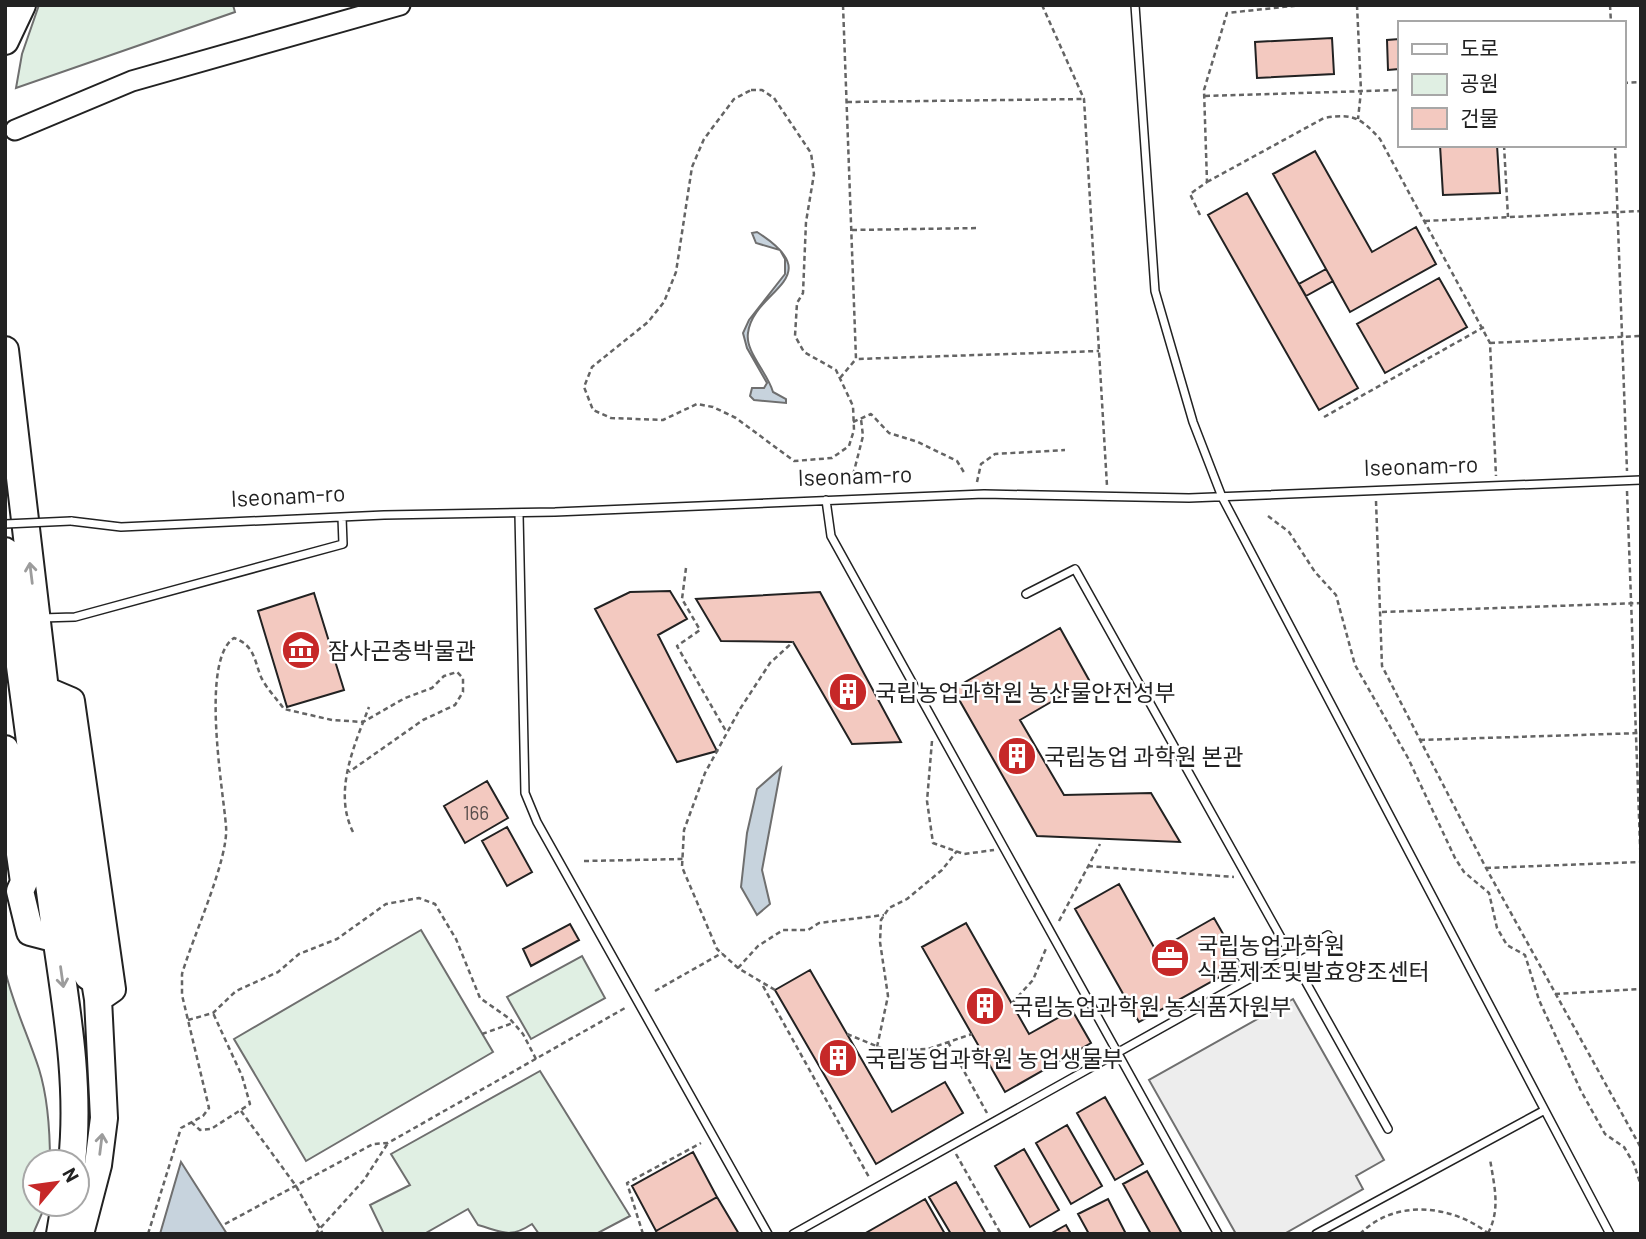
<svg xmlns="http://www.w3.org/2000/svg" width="1646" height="1239" viewBox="0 0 1646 1239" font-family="Barlow,'Noto Sans KR',sans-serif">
  <rect width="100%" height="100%" fill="#fff"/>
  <path fill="#e0efe3" stroke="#6f6f6f" stroke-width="2" d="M 39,5 L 233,5 L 235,12 L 16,88 L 22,54 Z
    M 421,930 L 493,1052 L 306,1161 L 234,1039 Z
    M 582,956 L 605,998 L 531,1039 L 507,997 Z
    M 5,970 C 13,1005 28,1035 39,1069 C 48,1098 50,1132 50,1162 L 35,1162 L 35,1204 L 46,1204 L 33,1234 L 5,1234 Z
    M 540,1071 L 630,1216 L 596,1234 L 539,1234 L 532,1224 C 509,1239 503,1232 478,1225 L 468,1209 L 424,1234 L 384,1234 L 370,1205 L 410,1185 L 391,1154 Z"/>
  <path fill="#ededed" stroke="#6f6f6f" stroke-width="2" d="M 1293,999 L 1384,1160 L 1356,1176 L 1363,1189 L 1284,1234 L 1236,1234 L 1149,1080 Z"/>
  <path fill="#c7d3dd" stroke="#6f6f6f" stroke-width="2" d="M 757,232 C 831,279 753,289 748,333 C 745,352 768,373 773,392 L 786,399 L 786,403 L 754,400 L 750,396 L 752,388 L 764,388 L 767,383 L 747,348 L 743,333 L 749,320 L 785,274 L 785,259 L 780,250 L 756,243 L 752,233 Z
    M 781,768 L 762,870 L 770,904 L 757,915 L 741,887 L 747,833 L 757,789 Z
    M 181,1162 L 227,1234 L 160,1234 Z"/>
  <path fill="#f3c9c0" stroke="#222" stroke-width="2" d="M 1332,38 L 1334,74 L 1257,78 L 1255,42 Z
    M 1399,39 L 1399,69 L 1388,70 L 1387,40 Z
    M 1440,145 L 1497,145 L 1500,193 L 1443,195 Z
    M 1315,151 L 1372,252 L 1416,227 L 1436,264 L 1350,312 L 1273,174 Z
    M 1247,193 L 1358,388 L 1319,410 L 1208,215 Z
    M 1326,269 L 1333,281 L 1306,296 L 1299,284 Z
    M 1439,278 L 1467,327 L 1385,373 L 1357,324 Z
    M 670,591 L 687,619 L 658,635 L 717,751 L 677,762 L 595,609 L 630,592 Z
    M 820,592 L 901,742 L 852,744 L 793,642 L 721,641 L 696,599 Z
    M 314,593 L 344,690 L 287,707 L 258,611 Z
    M 1060,628 L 1089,680 L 1020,720 L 1064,795 L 1151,793 L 1180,842 L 1037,836 L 953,689 Z
    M 487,781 L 508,818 L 465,843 L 444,806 Z
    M 507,827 L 532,872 L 507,886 L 482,841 Z
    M 1119,884 L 1156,951 L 1214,918 L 1241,965 L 1139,1022 L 1075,909 Z
    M 966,923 L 1029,1034 L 1072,1010 L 1091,1043 L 1005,1092 L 922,947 Z
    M 570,924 L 579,940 L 531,966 L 523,949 Z
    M 810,970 L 892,1112 L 945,1082 L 963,1113 L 876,1164 L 775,990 Z
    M 1105,1097 L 1143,1164 L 1115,1180 L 1077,1113 Z
    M 1067,1125 L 1102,1186 L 1071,1204 L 1036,1143 Z
    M 1024,1149 L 1059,1210 L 1030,1227 L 995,1166 Z
    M 693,1152 L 717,1197 L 656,1231 L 632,1186 Z
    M 1147,1171 L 1182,1234 L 1151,1234 L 1123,1184 Z
    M 956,1182 L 986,1234 L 951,1234 L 929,1197 Z
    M 717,1197 L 739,1234 L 658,1234 L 656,1231 Z
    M 925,1199 L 945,1234 L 864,1234 Z
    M 1108,1199 L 1126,1234 L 1089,1234 L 1078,1214 Z
    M 1066,1225 L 1071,1234 L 1050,1234 Z"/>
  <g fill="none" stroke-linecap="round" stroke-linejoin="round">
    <g stroke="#222" stroke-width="10">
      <path id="lane" d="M 1135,5 L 1155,291 L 1193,422 L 1222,497 L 1610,1234
        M 826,500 L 831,536 L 1218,1234
        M 519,514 L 525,793 L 537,822 L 768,1234
        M 71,521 L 121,527 L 384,515 L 555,512 L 984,494 L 1189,498 L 1641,480
        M 1026,594 L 1075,569 L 1388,1129
        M 41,618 L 75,617 L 343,544 L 342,517
        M 793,1234 L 1328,935
        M 1316,1234 L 1543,1111"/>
    </g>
    <g stroke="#222" stroke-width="23">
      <path id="secondary" d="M 15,130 L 132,81 L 400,5"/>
    </g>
    <g stroke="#222" stroke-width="30">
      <path id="highway" d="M 5,41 L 22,5
        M 5,350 L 45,690 L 88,976 L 95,981 L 98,999 L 104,1118 L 98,1165 L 80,1234
        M 5,551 C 21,672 36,793 53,914 C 64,996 81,1079 72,1162
        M 45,690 L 71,701 L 112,989 L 99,998
        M 5,749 L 24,882 L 20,891 L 30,932 L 57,939
        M 60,1234 L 65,1204"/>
    </g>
    <path stroke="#646464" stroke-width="2.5" stroke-dasharray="5 3.5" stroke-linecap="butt" d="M 843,5 L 856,359 L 1099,351
      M 1042,5 L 1084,99 L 1107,486
      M 1357,5 L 1361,91 L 1358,119
      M 1610,5 L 1611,23
      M 1623,83 L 1641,82
      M 751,90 L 762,90 L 774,98 L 811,153 L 814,174 L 806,222 L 803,293 L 797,303 L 795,336 L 804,352 L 836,370 L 853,406 L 854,430 L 849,446 L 832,458 L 794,461 L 736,418 L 713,407 L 697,404 L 663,420 L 611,418 L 593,410 L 584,387 L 592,367 L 648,322 L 664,302 L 676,272 L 692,167 L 704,139 L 734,99 Z
      M 1205,96 L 1399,90
      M 847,102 L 1084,99
      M 1504,145 L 1508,217
      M 1615,145 L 1627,471
      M 1207,182 L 1324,118 C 1353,113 1361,118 1380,139 L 1490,343 L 1496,476
      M 1200,215 L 1190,194 L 1207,182 L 1204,90 L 1227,13 L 1302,5
      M 1425,221 L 1641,211
      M 852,230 L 979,228
      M 1490,343 L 1641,336
      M 840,378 L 856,359
      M 1324,417 L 1484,327
      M 853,422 L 871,414 L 889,433 L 918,442 L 957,461 L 965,474
      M 977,482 L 981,464 L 995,454 L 1065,450
      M 851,483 L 863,436 L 861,419
      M 1627,491 L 1641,871
      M 1376,501 L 1382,666 L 1486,868 L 1641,1148
      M 1268,516 L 1289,532 L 1315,572 L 1336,595 L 1355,665 L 1408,758 L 1455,858 L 1464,872 L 1489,893 L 1497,928 L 1507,945 L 1525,955 L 1539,1000 L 1581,1091 L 1605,1134 L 1624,1147 L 1634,1164 L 1641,1186
      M 686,568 L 682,599 L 700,630 L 677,646 L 727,733
      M 1382,612 L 1641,603
      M 1420,740 L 1641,733
      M 932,741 L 927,801 L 933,843 L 964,854 L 994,850
      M 353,832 C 333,792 354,746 369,707
      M 584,861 L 683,859
      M 1088,866 L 1234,877
      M 1486,868 L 1640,862
      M 1059,921 L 1100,844
      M 738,968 L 758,946 L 783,930 L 808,930 L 819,923 L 884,915
      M 763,986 L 870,1179
      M 775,990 L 738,968 L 717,949 L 682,867 L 684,830 L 705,773 L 740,709 L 770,663 L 793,642
      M 655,991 L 722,953
      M 1555,994 L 1641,989
      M 1012,1003 L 1033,980 L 1047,946
      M 188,1020 L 213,1013 L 236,991 L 278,972 L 299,954 L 337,939 L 386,904 L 419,898 L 435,904 L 456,939 L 480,998 L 510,1019 L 523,1034 L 536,1059
      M 482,1034 L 513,1023
      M 847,1034 L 886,1050 L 928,1049 L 972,1034
      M 948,1042 L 987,1113
      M 877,1047 L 888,996 L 880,942 L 881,920 L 889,908 L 907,899 L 942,870 L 957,851
      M 241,1111 L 296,1186 L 323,1234
      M 191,1122 L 200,1130 L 211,1129 L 250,1104 L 242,1076 L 213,1013
      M 956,1154 L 1001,1234
      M 225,1224 L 373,1144 L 388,1143 L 625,1008
      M 1488,1233 C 1501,1209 1494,1185 1490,1159
      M 148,1234 L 181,1128 L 203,1116 L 209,1108 L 182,995 L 182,974 C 193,936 229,859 226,826 C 223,789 200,660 234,638 C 254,645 254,659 261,677 C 266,688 277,699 284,709 L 332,720 L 363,722 L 405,698 L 432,688 L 444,676 L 457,672 L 463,678 L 463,692 L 455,705 L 423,720 L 349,772
      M 315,1234 L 364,1180 L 388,1143
      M 643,1234 L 627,1183 L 701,1143
      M 1360,1234 C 1395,1198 1453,1205 1489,1234"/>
    <use href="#lane" stroke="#fff" stroke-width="7"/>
    <use href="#secondary" stroke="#fff" stroke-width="19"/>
    <use href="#highway" stroke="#fff" stroke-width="26"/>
    <g stroke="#222" stroke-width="10" stroke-linecap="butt">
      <path id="lane-bridge" d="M 5,524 L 71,521"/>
    </g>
    <use href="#lane-bridge" stroke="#fff" stroke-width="7"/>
  </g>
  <defs><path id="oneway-shaft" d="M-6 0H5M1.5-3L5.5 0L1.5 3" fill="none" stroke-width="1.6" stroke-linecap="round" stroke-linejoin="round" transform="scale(1.75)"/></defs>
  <g stroke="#9c9c9c">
    <use href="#oneway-shaft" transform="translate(31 573) rotate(-97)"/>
    <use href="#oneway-shaft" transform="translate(62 977) rotate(82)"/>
    <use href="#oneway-shaft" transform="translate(101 1144) rotate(-83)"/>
  </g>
  <defs>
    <g id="museum-disc" transform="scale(2.0125)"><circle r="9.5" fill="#c62828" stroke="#fff"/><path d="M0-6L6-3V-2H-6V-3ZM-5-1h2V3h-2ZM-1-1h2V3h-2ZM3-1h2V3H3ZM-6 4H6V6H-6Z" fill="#fff"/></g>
    <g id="building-disc" transform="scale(2.0125)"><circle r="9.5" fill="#c62828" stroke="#fff"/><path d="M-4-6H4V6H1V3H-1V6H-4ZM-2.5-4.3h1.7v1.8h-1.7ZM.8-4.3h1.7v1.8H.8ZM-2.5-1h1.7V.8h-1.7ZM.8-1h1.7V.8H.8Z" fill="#fff"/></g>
    <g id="office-disc" transform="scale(2.0125)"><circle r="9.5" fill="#c62828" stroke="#fff"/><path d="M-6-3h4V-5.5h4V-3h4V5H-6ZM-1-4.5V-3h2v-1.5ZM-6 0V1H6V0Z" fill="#fff"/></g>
  </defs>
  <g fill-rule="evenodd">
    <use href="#museum-disc" x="301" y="650"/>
    <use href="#building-disc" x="848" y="692"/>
    <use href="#building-disc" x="1017" y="756"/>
    <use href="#office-disc" x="1170" y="958"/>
    <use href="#building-disc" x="985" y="1006"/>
    <use href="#building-disc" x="838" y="1058"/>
  </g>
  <g text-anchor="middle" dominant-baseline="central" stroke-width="5" stroke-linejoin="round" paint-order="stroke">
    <g font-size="19" fill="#564c4a">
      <text x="476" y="812">166</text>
    </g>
    <g font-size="23" fill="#222" stroke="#fff">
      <text transform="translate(1421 465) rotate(-2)">Iseonam-ro</text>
      <text transform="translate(855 475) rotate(-2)">Iseonam-ro</text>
      <text transform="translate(288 495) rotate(-3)">Iseonam-ro</text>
    </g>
    <g font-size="23" fill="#222" stroke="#fff" text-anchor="start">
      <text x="328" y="650">잠사곤충박물관</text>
      <text x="875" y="692">국립농업과학원 농산물안전성부</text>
      <text x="1044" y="756">국립농업 과학원 본관</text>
      <text x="1197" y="945">국립농업과학원<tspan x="1197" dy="26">식품제조및발효양조센터</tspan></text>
      <text x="1012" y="1006">국립농업과학원 농식품자원부</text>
      <text x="865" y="1058">국립농업과학원 농업생물부</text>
    </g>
  </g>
  <rect width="1646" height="1239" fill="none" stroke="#222222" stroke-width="14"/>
  <rect x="1398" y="21" width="228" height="126" fill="#ffffff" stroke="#a7a7a7" stroke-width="2"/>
  <rect x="1412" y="44" width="35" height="10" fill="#ffffff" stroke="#a7a7a7" stroke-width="2"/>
  <text x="1460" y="56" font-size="21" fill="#222222">도로</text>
  <rect x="1412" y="74" width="35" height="21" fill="#e0efe3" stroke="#a7a7a7" stroke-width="2"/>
  <text x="1460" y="91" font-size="21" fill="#222222">공원</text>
  <rect x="1412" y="108" width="35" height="21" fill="#f3c9c0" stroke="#a7a7a7" stroke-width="2"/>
  <text x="1460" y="126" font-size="21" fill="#222222">건물</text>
  <g transform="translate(56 1183) rotate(61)"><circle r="33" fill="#ffffff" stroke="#a7a7a7" stroke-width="2"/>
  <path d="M0-5L12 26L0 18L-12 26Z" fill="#c62828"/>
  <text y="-10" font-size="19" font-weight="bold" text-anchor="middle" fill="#222222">N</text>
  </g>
</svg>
